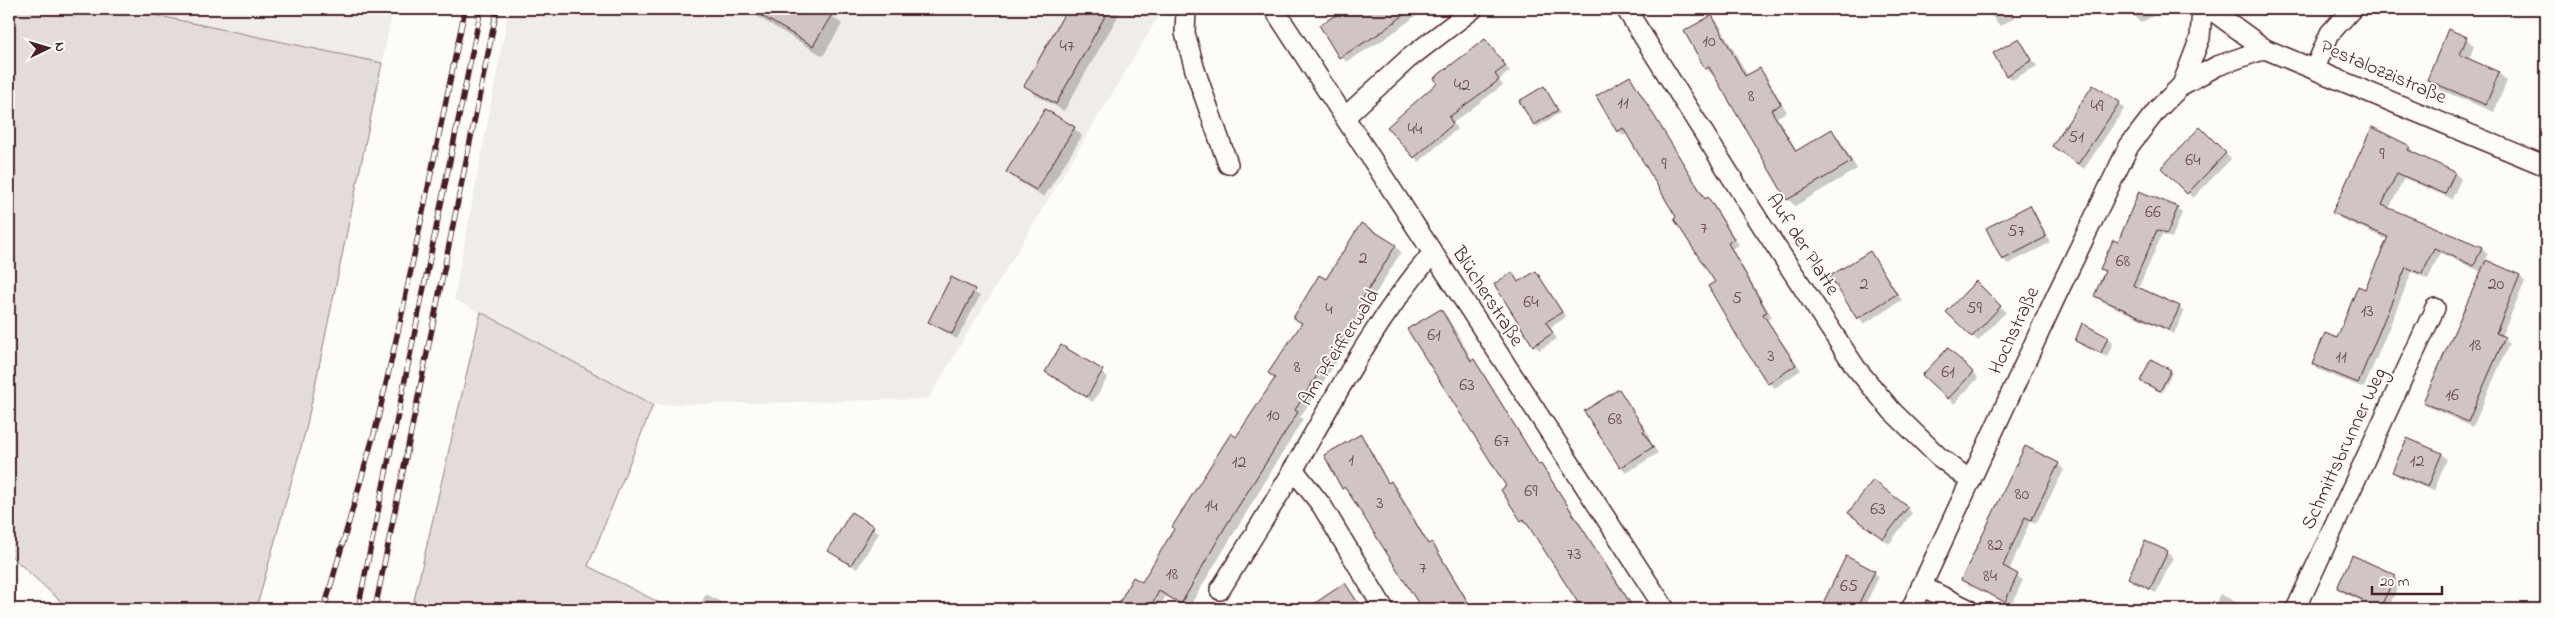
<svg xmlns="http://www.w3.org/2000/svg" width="2555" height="618" viewBox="0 0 2555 618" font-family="'Indie Flower',sans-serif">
  <rect width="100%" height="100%" fill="#fdfcf7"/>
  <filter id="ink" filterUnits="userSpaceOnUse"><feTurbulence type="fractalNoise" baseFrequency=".02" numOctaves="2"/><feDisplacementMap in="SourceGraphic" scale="10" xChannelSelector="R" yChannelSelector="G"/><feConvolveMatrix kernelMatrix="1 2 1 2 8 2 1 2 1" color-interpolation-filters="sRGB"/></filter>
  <g filter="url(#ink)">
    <path fill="#f0ece8" d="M 126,9 L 393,9 L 382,63 Z
      M 509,9 L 1163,9 L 928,399 L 653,405 L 454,299 Z"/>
    <path fill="#e3dcda" stroke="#967e82" d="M 9,9 L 126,9 L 382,63 L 306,429 L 256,609 L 69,609 L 9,554 Z
      M 481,312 L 653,405 L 588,566 L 662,604 L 661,609 L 412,609 Z"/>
    <path fill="#0003" fill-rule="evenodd" d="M 745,9 L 823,9 L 842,24 L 823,56 Z
      M 1069,9 L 1122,9 L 1064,111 L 1034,94 L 1026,86 Z
      M 1296,9 L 1304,9 L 1299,12 Z
      M 1349,9 L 1425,9 L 1386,38 L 1346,62 L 1321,26 Z
      M 1986,9 L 2010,9 L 2015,17 L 2000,26 Z
      M 2130,9 L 2166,9 L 2140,23 Z
      M 1712,17 L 1719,24 L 1748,76 L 1760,69 L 1766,76 L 1787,112 L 1777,117 L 1797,151 L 1832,131 L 1839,138 L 1857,169 L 1795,206 L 1788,199 L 1714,74 L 1713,75 L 1706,69 Z
      M 2466,38 L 2474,46 L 2469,60 L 2499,73 L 2507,81 L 2494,112 L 2436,88 L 2428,80 Z
      M 2019,39 L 2037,66 L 2012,80 L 2007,75 Z
      M 1490,46 L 1510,71 L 1499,80 L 1503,85 L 1453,123 L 1457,129 L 1419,162 L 1415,157 Z
      M 1630,78 L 1706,199 L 1713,204 L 1739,245 L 1732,249 L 1772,317 L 1767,320 L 1801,370 L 1775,388 L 1769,383 L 1716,283 L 1627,134 L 1623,136 L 1618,131 Z
      M 1546,90 L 1560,113 L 1537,127 L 1535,124 Z
      M 2119,103 L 2124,109 L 2084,169 L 2053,146 Z
      M 1074,128 L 1082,136 L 1044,197 L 1016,180 L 1008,172 Z
      M 2200,129 L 2231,159 L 2193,198 L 2162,168 Z
      M 2410,147 L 2415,154 L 2455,173 L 2461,179 L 2452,199 L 2404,178 L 2389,209 L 2482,248 L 2488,254 L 2484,261 L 2520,276 L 2525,282 L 2501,337 L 2509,344 L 2473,427 L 2429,407 L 2424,401 L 2482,272 L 2440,253 L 2428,279 L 2412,272 L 2364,388 L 2319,370 L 2313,364 L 2338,339 L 2365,290 L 2388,240 L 2340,218 L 2334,212 Z
      M 2030,207 L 2035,212 L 2050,243 L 2008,264 L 2003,259 Z
      M 2177,208 L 2182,213 L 2172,238 L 2162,235 L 2138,289 L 2179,307 L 2184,312 L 2174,334 L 2101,301 L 2096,296 L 2106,273 L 2101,268 L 2119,244 Z
      M 2546,233 L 2546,259 L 2539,251 Z
      M 1395,246 L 1401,252 L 1368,306 L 1371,309 L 1300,417 L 1303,419 L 1188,609 L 1166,596 L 1158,609 L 1117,609 L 1134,579 L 1143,583 L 1276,379 L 1270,373 L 1302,324 L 1295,318 L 1327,281 Z
      M 1870,252 L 1902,300 L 1864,324 L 1832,276 Z
      M 1536,273 L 1566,317 L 1550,328 L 1557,339 L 1539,350 L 1534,345 L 1512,274 L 1520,283 Z
      M 952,278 L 980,296 L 957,339 L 929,322 Z
      M 1976,283 L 2006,312 L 1978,341 L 1948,312 Z
      M 1441,311 L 1447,316 L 1473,361 L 1479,366 L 1540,466 L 1546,471 L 1635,609 L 1584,609 L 1529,525 L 1528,526 L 1522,520 L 1503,490 L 1508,486 Z
      M 2108,338 L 2113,343 L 2107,357 L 2082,346 L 2076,340 Z
      M 1062,346 L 1108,377 L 1093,402 L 1046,372 Z
      M 1948,350 L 1978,378 L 1954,404 L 1924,375 Z
      M 2170,371 L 2172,373 L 2162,393 L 2144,383 Z
      M 1619,390 L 1650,436 L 1648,437 L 1658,453 L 1626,473 L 1621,467 Z
      M 1360,436 L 1366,441 L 1389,484 L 1391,483 L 1397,488 L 1429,544 L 1431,543 L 1437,549 L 1473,609 L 1426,609 L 1350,492 L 1343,488 Z
      M 2442,454 L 2447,459 L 2434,491 L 2399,477 L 2394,471 Z
      M 2058,464 L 2064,470 L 2036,524 L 2030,521 L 2009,571 L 2023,580 L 2011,606 L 1968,585 L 1962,580 ZM 1967,582 L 2011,603 L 2010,605 L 1967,585 Z
      M 1907,508 L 1912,513 L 1889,544 L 1855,518 Z
      M 852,514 L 879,533 L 857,569 L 830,551 Z
      M 2167,552 L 2173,558 L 2156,593 L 2135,584 L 2130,578 Z
      M 1874,572 L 1879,577 L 1863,609 L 1832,609 L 1824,602 Z
      M 2395,576 L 2401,581 L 2388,609 L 2378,609 L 2344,593 L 2339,588 Z
      M 1345,585 L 1363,609 L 1319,609 L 1315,604 Z
      M 706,594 L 734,609 L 698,609 Z
      M 2220,594 L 2250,609 L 2213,609 Z"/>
    <path fill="#d0c5c4" stroke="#4a1f2b" d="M 750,9 L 835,9 L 813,46 Z
      M 1067,9 L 1109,9 L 1056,104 L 1024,86 Z
      M 1346,9 L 1412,9 L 1380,33 L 1339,58 L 1319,25 Z
      M 1712,15 L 1745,76 L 1760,68 L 1781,104 L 1771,110 L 1796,151 L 1832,129 L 1851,162 L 1787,200 L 1709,67 L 1705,69 L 1684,31 Z
      M 2448,29 L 2467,37 L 2460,55 L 2499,72 L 2486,105 L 2427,80 Z
      M 2019,38 L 2032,60 L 2006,76 L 1993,53 Z
      M 1485,39 L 1506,66 L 1495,74 L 1499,80 L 1449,117 L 1453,124 L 1414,158 L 1387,127 L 1437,83 L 1434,78 Z
      M 1630,76 L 1705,199 L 1708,197 L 1734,239 L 1728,243 L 1767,312 L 1763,314 L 1796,365 L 1768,384 L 1741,343 L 1708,286 L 1715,282 L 1674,219 L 1676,217 L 1623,128 L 1617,132 L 1596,96 Z
      M 2093,85 L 2120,102 L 2078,164 L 2052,146 Z
      M 1544,86 L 1558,110 L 1534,125 L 1519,101 Z
      M 1045,109 L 1075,127 L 1036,190 L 1006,172 Z
      M 2200,127 L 2226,153 L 2187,194 L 2161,168 Z
      M 2372,127 L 2410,146 L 2408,150 L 2455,172 L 2445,194 L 2397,173 L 2382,205 L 2482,247 L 2474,266 L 2434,248 L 2422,274 L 2406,267 L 2358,383 L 2312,364 L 2325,333 L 2337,338 L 2358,286 L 2365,289 L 2388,237 L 2332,213 Z
      M 2139,191 L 2178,207 L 2167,234 L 2157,230 L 2133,285 L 2180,306 L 2169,330 L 2094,296 L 2105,271 L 2100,269 L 2113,240 L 2118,242 Z
      M 2030,205 L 2046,237 L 2002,260 L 1986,228 Z
      M 1361,223 L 1396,245 L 1362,300 L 1366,302 L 1348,332 L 1346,330 L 1295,410 L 1298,412 L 1224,529 L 1181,604 L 1159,591 L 1149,609 L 1116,609 L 1133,577 L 1142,582 L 1174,529 L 1172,527 L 1231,433 L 1236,437 L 1275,378 L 1268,373 L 1302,323 L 1293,318 L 1319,275 L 1326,279 Z
      M 1870,251 L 1897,294 L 1857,319 L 1830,276 Z
      M 2486,260 L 2520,275 L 2496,333 L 2505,337 L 2468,422 L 2423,402 Z
      M 1536,271 L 1562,312 L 1546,322 L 1553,333 L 1533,346 L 1494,284 L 1512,272 L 1518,282 Z
      M 951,277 L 975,289 L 952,334 L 928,322 Z
      M 1976,281 L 2001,306 L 1972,337 L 1946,312 Z
      M 1441,309 L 1471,361 L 1474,359 L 1539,465 L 1541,464 L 1634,609 L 1582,609 L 1524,519 L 1521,521 L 1501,490 L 1506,486 L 1407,329 Z
      M 2082,323 L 2108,337 L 2101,353 L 2075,341 Z
      M 1061,345 L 1103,370 L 1087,397 L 1045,372 Z
      M 1948,348 L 1973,372 L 1948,399 L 1922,375 Z
      M 2151,359 L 2171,370 L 2160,391 L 2140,381 Z
      M 1619,389 L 1645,430 L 1643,431 L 1653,447 L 1620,468 L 1584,411 Z
      M 1361,434 L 1388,483 L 1391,481 L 1428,544 L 1432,542 L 1472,609 L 1422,609 L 1345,487 L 1342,489 L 1324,455 Z
      M 2407,438 L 2442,453 L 2428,487 L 2392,472 Z
      M 2025,446 L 2059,463 L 2031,520 L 2025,517 L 2003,566 L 2018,574 L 2005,602 L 1961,580 Z
      M 1873,480 L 1908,507 L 1883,539 L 1848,513 Z
      M 851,512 L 874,526 L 851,565 L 828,551 Z
      M 2145,541 L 2168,551 L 2150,589 L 2128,578 Z
      M 2352,555 L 2396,575 L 2380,608 L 2337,588 Z
      M 1846,556 L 1875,571 L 1856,609 L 1836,609 L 1823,603 Z
      M 1345,583 L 1362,609 L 1306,609 Z"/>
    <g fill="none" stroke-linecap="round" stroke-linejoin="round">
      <g stroke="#4a1f2b" stroke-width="22">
        <path id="minor" d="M 1186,9 L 1185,33 L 1195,70 L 1228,164
          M 1274,9 L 1665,609
          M 1626,9 L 1759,221 L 1856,368 L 1892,411 L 1938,456 L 1971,481
          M 2210,9 L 2265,49 L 2546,166
          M 2315,68 L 2330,33 L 2352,9
          M 2182,85 L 2217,66 L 2265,49
          M 1345,117 L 1408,59 L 1473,9
          M 1293,469 L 1322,506 L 1384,609
          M 1921,586 L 1968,609
          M 1220,590 C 1245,549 1271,509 1295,467 C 1337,393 1376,319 1432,254
          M 1911,609 L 2057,294 L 2129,146 L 2157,110 L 2182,85 L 2200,38 L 2202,9
          M 2296,609 L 2435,308"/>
      </g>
      <use href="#minor" stroke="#fdfcf7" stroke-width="19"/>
      <g stroke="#4a1f2b" stroke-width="5.5">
        <path id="rail" d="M 324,609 L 376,427 L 401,318 L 465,9
          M 358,609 L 481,9
          M 375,609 L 497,9"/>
      </g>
      <use href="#rail" stroke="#fdfcf7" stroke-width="4" stroke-dasharray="11" stroke-linecap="butt"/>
    </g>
  </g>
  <g text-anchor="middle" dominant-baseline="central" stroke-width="4" stroke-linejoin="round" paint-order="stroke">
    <g font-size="18" fill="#6c4851">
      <text x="1709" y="42">10</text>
      <text x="1067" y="47">47</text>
      <text x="1462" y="86">42</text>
      <text x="1751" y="97">8</text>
      <text x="1623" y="104">11</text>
      <text x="2097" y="107">49</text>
      <text x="1415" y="130">44</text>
      <text x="2076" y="138">51</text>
      <text x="2382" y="155">9</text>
      <text x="2193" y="161">64</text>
      <text x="1664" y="165">9</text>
      <text x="2153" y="213">66</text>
      <text x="1704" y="229">7</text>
      <text x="2016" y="232">57</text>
      <text x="1363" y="259">2</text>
      <text x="2123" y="262">68</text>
      <text x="1864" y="285">2</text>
      <text x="2496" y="285">20</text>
      <text x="1737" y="299">5</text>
      <text x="1531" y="303">64</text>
      <text x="1974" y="309">59</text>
      <text x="1329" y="310">4</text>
      <text x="2367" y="312">13</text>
      <text x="1434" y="336">61</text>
      <text x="2475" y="346">18</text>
      <text x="1771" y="357">3</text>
      <text x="2341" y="358">11</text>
      <text x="1297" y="368">8</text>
      <text x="1948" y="373">61</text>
      <text x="1467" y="386">63</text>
      <text x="2452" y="396">16</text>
      <text x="1273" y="416">10</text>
      <text x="1615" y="420">68</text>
      <text x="1502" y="442">67</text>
      <text x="1351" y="461">1</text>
      <text x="2417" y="462">12</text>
      <text x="1239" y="463">12</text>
      <text x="1531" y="492">69</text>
      <text x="2022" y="495">80</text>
      <text x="1380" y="504">3</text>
      <text x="1211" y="507">14</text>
      <text x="1878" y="510">63</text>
      <text x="1995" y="546">82</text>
      <text x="1574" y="555">73</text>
      <text x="1423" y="569">7</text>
      <text x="1172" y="575">18</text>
      <text x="1990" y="577">84</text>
      <text x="1849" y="587">65</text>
    </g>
    <g font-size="20" fill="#4a1f2b" stroke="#fdfcf7">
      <text transform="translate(2383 73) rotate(23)">Pestalozzistraße</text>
      <text transform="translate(1802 245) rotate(57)">Auf der Platte</text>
      <text transform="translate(1487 297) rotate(57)">Blücherstraße</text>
      <text transform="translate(2015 331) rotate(-65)">Hochstraße</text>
      <text transform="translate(1340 348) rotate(-58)">Am Pfeifferwald</text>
      <text transform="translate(2345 449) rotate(-65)">Schmittsbrunner Weg</text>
    </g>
  </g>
  <rect width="2555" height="618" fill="none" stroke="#fdfcf7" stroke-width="30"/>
  <rect x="15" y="15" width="2525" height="588" fill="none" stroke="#4a1f2b" stroke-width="2" filter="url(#ink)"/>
  <g transform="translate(48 48) rotate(85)" stroke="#fdfcf7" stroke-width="4" paint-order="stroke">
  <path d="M0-4L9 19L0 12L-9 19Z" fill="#4a1f2b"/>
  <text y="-8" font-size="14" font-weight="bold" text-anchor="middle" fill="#4a1f2b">N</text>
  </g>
  <path d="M2372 586v8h70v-8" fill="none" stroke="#4a1f2b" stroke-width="2.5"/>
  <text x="2380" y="586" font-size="15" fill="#4a1f2b" stroke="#fdfcf7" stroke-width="4" paint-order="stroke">20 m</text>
</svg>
